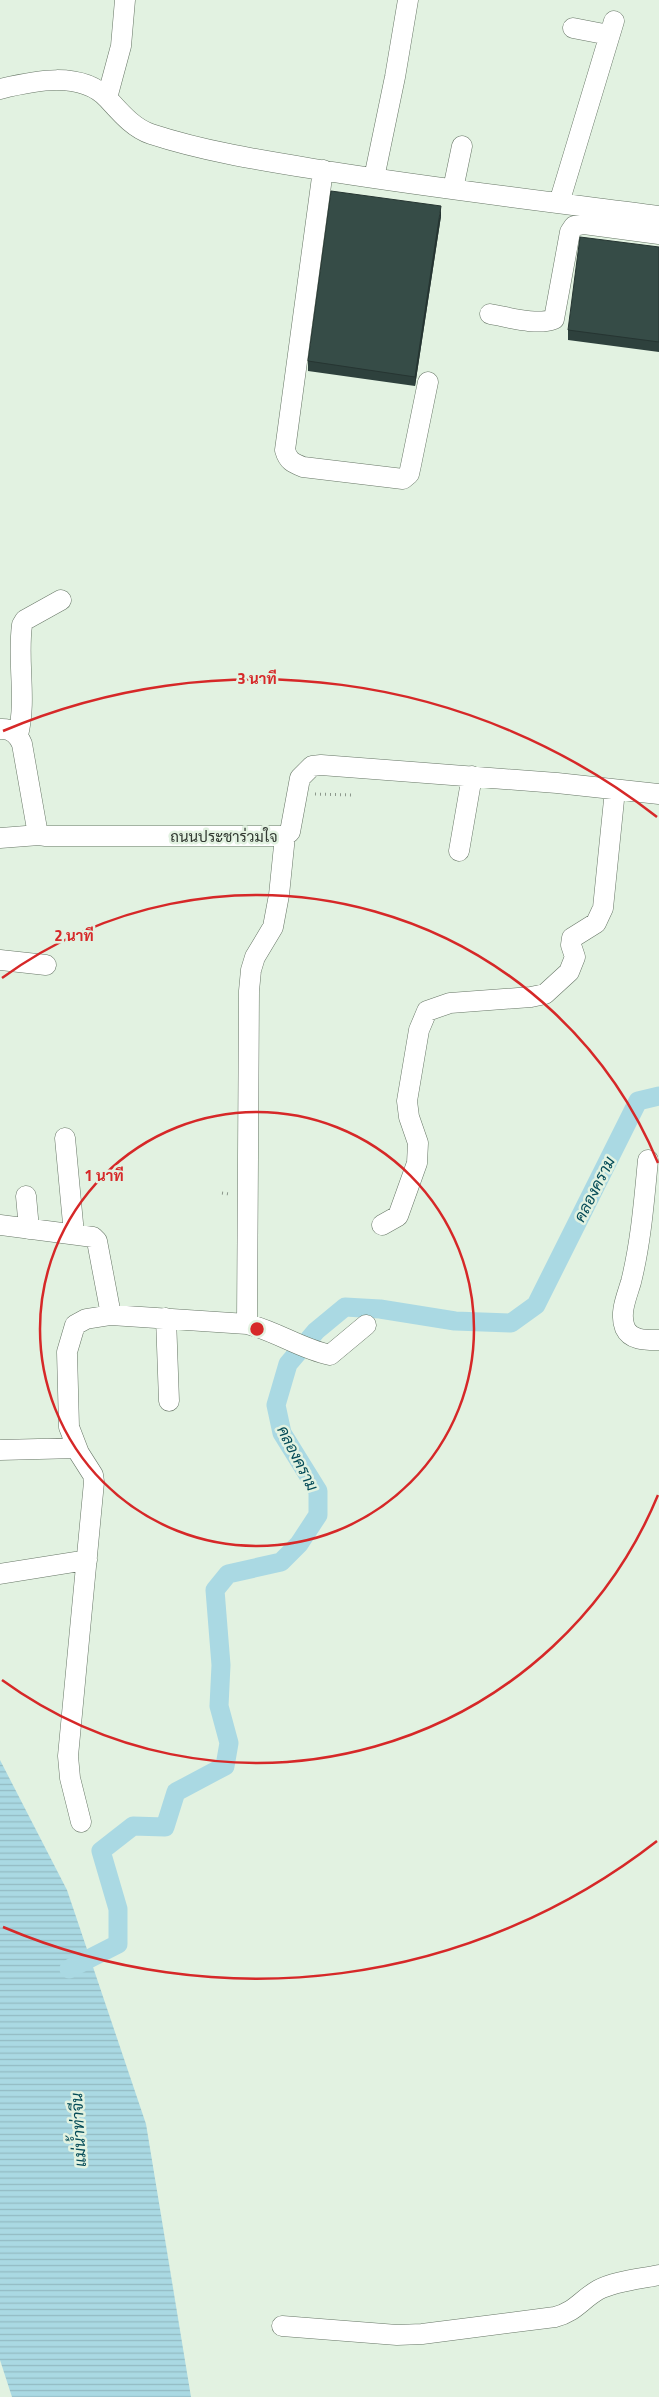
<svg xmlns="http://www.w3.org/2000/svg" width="659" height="2397" viewBox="0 0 659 2397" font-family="'Titillium Web',Sarabun,sans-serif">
  <defs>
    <pattern id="water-rules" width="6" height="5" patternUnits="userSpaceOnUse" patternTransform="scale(1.25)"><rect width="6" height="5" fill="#aad9e3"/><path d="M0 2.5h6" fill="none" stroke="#93bbc3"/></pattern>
  </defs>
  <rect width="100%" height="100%" fill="#e2f2e1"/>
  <path fill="url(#water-rules)" d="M 0,1760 L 67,1890 L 146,2124 L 191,2397 L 12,2397 L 0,2360 Z"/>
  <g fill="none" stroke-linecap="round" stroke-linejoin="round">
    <path stroke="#aad9e3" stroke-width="19" d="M 69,1969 L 118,1944 L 118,1909 L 101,1851 L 133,1826 L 165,1827 L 176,1792 L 225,1766 L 229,1743 L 219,1706 L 221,1665 L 215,1590 L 228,1574 L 281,1562 L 299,1544 L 318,1515 L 318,1491 L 282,1433 L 276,1405 L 288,1364 L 316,1331 L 345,1307 L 380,1309 L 455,1321 L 511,1323 L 536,1305 L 638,1101 L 659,1096"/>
    <g stroke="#677666" stroke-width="21">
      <path id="minor" d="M 573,28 L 609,35
        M 0,89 C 33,81 81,70 108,99 C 120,112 133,128 151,134 C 209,153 272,162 333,172 C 441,189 550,202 659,216
        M 107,98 L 121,46 L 125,0
        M 323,170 L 285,450 C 288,461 293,463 303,467 L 403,479 L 409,474 L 411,465 L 428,382
        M 374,178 L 395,77 L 408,0
        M 453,189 L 462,146
        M 559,203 L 614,21
        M 490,314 C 508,317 537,326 554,319 L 570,232 L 574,226 L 584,224 L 659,234
        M 0,729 C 11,728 18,734 22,744 L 37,829 L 39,835 L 46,836 L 285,836 L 290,832 L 300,778 L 312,766 L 321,765 L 557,783 L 659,794
        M 18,735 C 27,699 17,662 22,625 L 25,620 L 61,600
        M 0,838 L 39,835
        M 459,851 L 472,776
        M 0,960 L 46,965
        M 65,1138 L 74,1234
        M 648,1160 C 644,1201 641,1242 631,1282 C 627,1296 619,1313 625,1328 C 631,1341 647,1340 659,1340
        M 26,1196 L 29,1229
        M 0,1225 L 93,1237 L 97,1241 L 111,1315
        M 382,1225 L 398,1216 L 417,1163 L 418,1143 L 409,1117 L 407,1101 L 419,1030 L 427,1011 L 450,1003 L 531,997 L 545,994 L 569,972 L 575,957 L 571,945 L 572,938 L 596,923 L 603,908 L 615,790
        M 166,1318 L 169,1401
        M 247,1324 L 249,991 L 251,970 L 255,957 L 273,927 L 279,895 L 285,836
        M 0,1450 L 77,1448
        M 0,1574 L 87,1560
        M 81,1822 L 70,1778 L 68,1756 L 94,1482 L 93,1475 L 79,1453 L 69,1427 L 67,1352 L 75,1325 L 86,1319 L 111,1315 L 247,1324 C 276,1331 301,1349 330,1355 L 366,1325
        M 282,2326 L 397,2335 L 422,2334 L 555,2317 C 575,2312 581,2300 598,2290 C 615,2281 640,2279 659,2275"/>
    </g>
    <path stroke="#8b978b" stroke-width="3" stroke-dasharray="1 4" stroke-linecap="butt" d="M 315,794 L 353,795
      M 222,1193 L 229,1194"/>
    <use href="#minor" stroke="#fff" stroke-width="20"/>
  </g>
  <path fill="#2e413d" d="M 441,216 L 415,386 L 308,371 L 308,361 Z
    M 659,247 L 659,352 L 568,340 L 568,330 Z"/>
  <path fill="#263532" d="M 441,206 L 441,216 L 415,386 L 415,377 Z"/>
  <path fill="#364c47" stroke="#263532" d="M 331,191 L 441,206 L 415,377 L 308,361 Z
    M 580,237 L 659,247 L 659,342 L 568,330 Z"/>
  <g fill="none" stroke="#d62828" stroke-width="2.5">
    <circle cx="257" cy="1329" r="217"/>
    <path d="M658 1495A434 434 0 0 1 2 1680M2 978A434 434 0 0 1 658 1163"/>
    <path d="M657 1841A650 650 0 0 1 3 1927M3 731A650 650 0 0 1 657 817"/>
  </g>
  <g text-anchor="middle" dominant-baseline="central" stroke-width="5" stroke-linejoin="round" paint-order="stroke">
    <g font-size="15" fill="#313831" stroke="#e2f2e1">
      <text x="224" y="836">ถนนประชาร่วมใจ</text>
    </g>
    <g font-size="16" font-style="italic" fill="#044b57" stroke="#e2f2e1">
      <text transform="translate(594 1189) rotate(-63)">คลองคราม</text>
      <text transform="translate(298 1458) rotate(63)">คลองคราม</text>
      <text transform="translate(78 2130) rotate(-93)">แม่น้ำท่าจีน</text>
    </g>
  </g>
  <circle cx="257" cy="1329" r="8" fill="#d62828" stroke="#e2f2e1" stroke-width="2.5"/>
  <g font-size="15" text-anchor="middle" font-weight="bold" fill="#d62828" stroke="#e2f2e1" stroke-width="5" stroke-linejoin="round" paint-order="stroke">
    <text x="257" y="684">3 นาที</text>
    <text x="74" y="941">2 นาที</text>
    <text x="104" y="1181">1 นาที</text>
  </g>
</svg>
